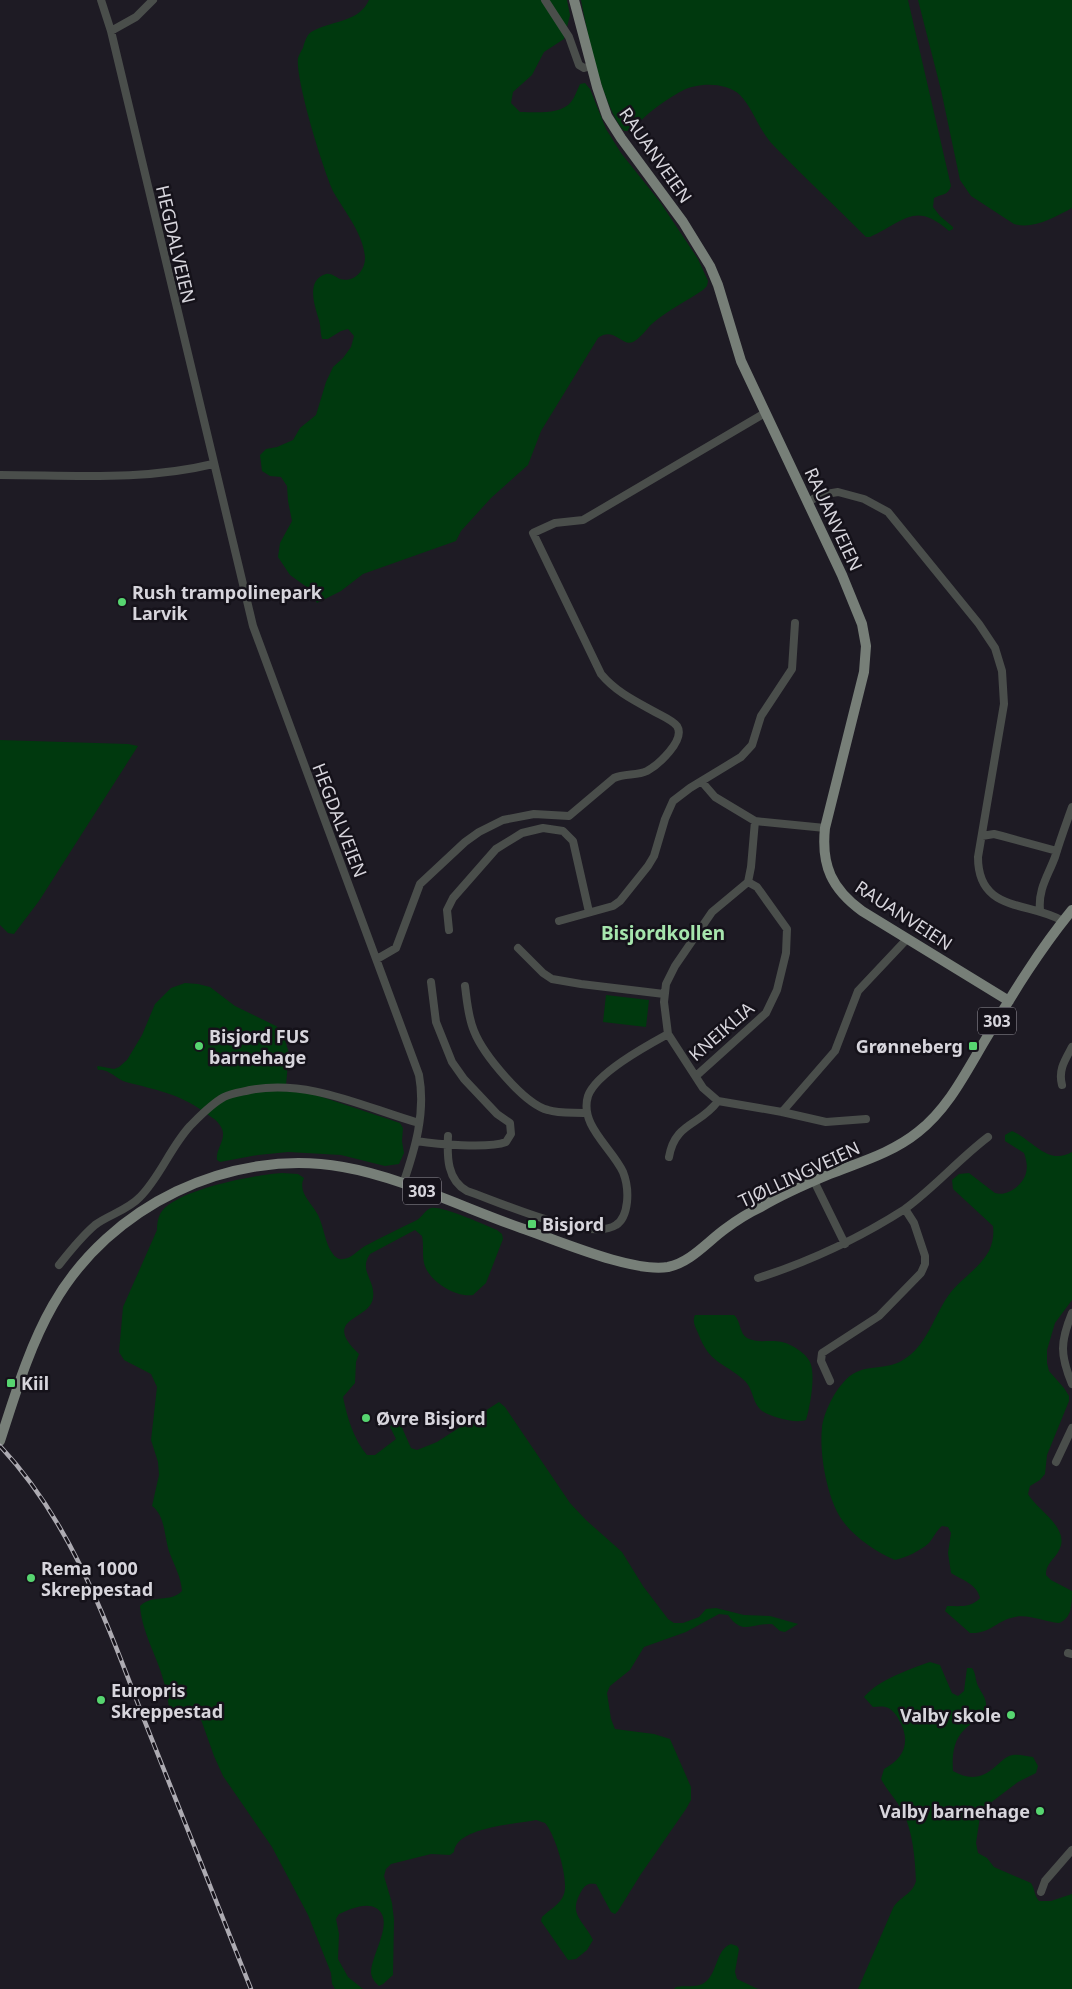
<svg xmlns="http://www.w3.org/2000/svg" width="1072" height="1989" viewBox="0 0 1072 1989" font-family="'Noto Sans',sans-serif">
  <rect width="100%" height="100%" fill="#1e1b24"/>
  <path fill="#00390e" d="M 369,0 L 567,0 L 570,15 L 564,39 L 544,52 L 532,75 L 513,92 L 511,103 L 520,112 C 534,112 561,115 571,102 C 575,97 577,90 580,84 L 585,83 L 590,89 L 606,129 L 621,153 L 660,202 L 698,259 L 708,281 L 707,286 L 703,290 C 687,301 668,310 653,323 C 647,328 641,338 633,342 C 622,347 614,326 598,338 L 541,431 L 528,465 L 491,498 L 461,531 L 456,541 L 363,574 L 341,591 L 317,603 L 308,588 L 290,575 L 278,557 L 280,543 L 292,521 L 288,501 L 287,486 L 281,477 L 270,476 L 262,471 L 260,455 L 266,449 L 277,447 L 293,440 L 300,428 L 316,415 L 326,382 L 333,367 L 343,358 L 351,347 L 354,336 L 348,329 L 341,331 L 328,339 L 322,339 C 320,333 321,326 319,320 C 315,307 305,280 326,274 C 332,273 335,277 340,279 C 354,283 365,271 365,258 C 364,235 345,212 334,193 C 324,173 295,79 298,58 C 299,55 301,51 303,48 C 304,44 306,37 309,34 C 310,32 313,31 315,30 C 335,20 359,22 369,0 Z
    M 581,0 L 908,0 L 951,186 C 948,196 941,194 934,198 L 933,207 L 940,216 L 953,227 L 953,229 L 949,231 C 915,201 905,221 870,237 L 866,237 C 835,206 804,177 774,146 C 759,131 754,110 740,95 C 727,82 697,82 682,91 C 666,99 642,117 631,131 L 624,131 C 603,108 587,32 581,0 Z
    M 918,0 L 1072,0 L 1072,208 C 1055,217 1033,230 1014,224 L 971,196 L 960,180 L 941,90 Z
    M 0,740 L 128,744 L 138,746 L 39,901 L 14,934 L 8,933 L 0,925 Z
    M 185,983 L 198,984 L 210,987 L 235,1006 L 276,1026 L 283,1034 L 289,1053 L 286,1085 L 400,1123 L 403,1128 L 402,1141 L 404,1153 L 399,1164 L 385,1166 L 341,1155 L 288,1152 L 258,1155 L 220,1162 L 217,1160 C 215,1148 230,1137 219,1124 C 216,1119 209,1116 204,1112 C 178,1093 156,1090 126,1082 C 116,1079 108,1068 98,1070 L 97,1067 L 98,1066 L 114,1069 L 119,1067 L 127,1060 L 142,1035 L 155,1004 L 171,988 Z
    M 606,995 L 649,1000 L 646,1027 L 603,1022 Z
    M 1012,1131 C 1033,1140 1048,1166 1072,1152 L 1072,1300 L 1055,1323 L 1047,1350 L 1047,1363 L 1049,1371 L 1064,1388 L 1069,1396 L 1069,1401 L 1047,1455 L 1045,1474 L 1040,1480 L 1030,1486 L 1028,1494 C 1036,1509 1069,1527 1060,1548 C 1056,1559 1046,1562 1046,1575 L 1051,1580 L 1072,1591 C 1072,1605 1072,1618 1059,1623 C 1045,1622 1029,1614 1015,1617 C 997,1620 991,1634 970,1633 L 945,1611 L 947,1606 C 959,1606 971,1608 980,1598 C 977,1584 962,1580 951,1573 L 948,1553 L 951,1533 L 948,1527 L 942,1526 C 936,1531 934,1537 929,1543 C 920,1551 907,1557 895,1560 C 876,1552 854,1537 842,1520 C 827,1499 819,1453 822,1428 C 823,1415 833,1394 842,1384 C 861,1360 882,1373 903,1360 C 926,1347 934,1316 948,1296 C 960,1279 979,1269 989,1251 C 993,1242 994,1235 993,1226 L 953,1189 L 952,1180 L 959,1174 L 969,1173 L 995,1193 C 1007,1197 1023,1185 1026,1173 C 1028,1166 1026,1159 1024,1153 L 1005,1141 L 1005,1135 Z
    M 282,1173 L 298,1174 L 304,1178 C 297,1192 312,1203 318,1215 C 324,1227 325,1244 333,1254 C 335,1257 339,1260 343,1259 C 351,1259 358,1250 365,1246 C 382,1237 400,1228 417,1220 C 422,1217 426,1209 431,1208 C 441,1205 485,1225 497,1230 L 502,1234 L 503,1239 L 486,1283 L 473,1295 C 456,1298 428,1281 424,1263 C 422,1254 424,1245 422,1236 L 415,1230 L 370,1254 C 358,1271 376,1280 373,1298 C 370,1321 320,1317 359,1354 L 356,1362 L 355,1383 L 343,1397 C 347,1417 354,1440 367,1455 L 375,1455 L 396,1439 L 390,1427 L 393,1423 L 400,1423 L 411,1448 L 417,1450 L 437,1442 L 499,1402 L 505,1407 L 570,1503 L 586,1520 L 622,1552 L 643,1586 L 668,1619 L 674,1623 L 683,1623 L 699,1617 L 706,1609 L 716,1608 L 744,1615 L 770,1616 L 798,1624 L 785,1632 L 780,1631 L 772,1624 C 750,1623 743,1636 728,1615 L 719,1614 L 686,1632 L 644,1647 L 630,1670 L 610,1686 L 607,1693 L 611,1719 L 615,1729 L 654,1734 L 670,1739 L 691,1787 L 691,1800 L 686,1809 L 641,1874 L 618,1911 L 615,1914 L 611,1912 L 596,1884 C 589,1883 586,1884 582,1890 C 567,1915 583,1919 593,1940 L 587,1950 L 576,1959 L 568,1960 L 541,1921 L 542,1917 C 549,1910 561,1904 564,1894 C 569,1879 555,1834 545,1823 L 536,1820 C 517,1824 456,1827 454,1852 L 450,1855 L 431,1854 L 391,1864 L 386,1869 L 384,1876 L 392,1903 L 394,1920 L 393,1975 L 383,1984 L 379,1986 C 375,1982 372,1979 371,1973 C 371,1954 396,1920 376,1908 C 366,1902 350,1909 339,1914 L 336,1919 L 339,1934 L 338,1959 L 348,1977 L 363,1989 L 335,1989 L 332,1984 L 331,1973 L 308,1915 L 272,1847 L 223,1776 L 214,1756 L 199,1714 L 194,1709 L 184,1707 L 179,1712 L 177,1718 L 172,1717 C 168,1707 168,1696 165,1686 C 159,1659 142,1634 140,1606 C 152,1594 171,1603 182,1591 C 181,1577 175,1567 170,1554 C 164,1539 166,1516 152,1506 L 159,1475 L 158,1462 L 151,1440 L 157,1387 L 151,1374 L 124,1360 L 119,1352 L 123,1307 L 157,1230 C 157,1224 158,1216 162,1211 C 180,1189 253,1175 282,1173 Z
    M 695,1315 L 734,1315 C 741,1321 739,1333 747,1338 C 758,1344 770,1339 782,1342 C 791,1344 806,1353 810,1362 C 816,1375 810,1407 806,1420 C 796,1424 766,1417 759,1408 C 752,1400 753,1389 745,1381 C 723,1361 710,1365 698,1333 C 695,1326 692,1322 695,1315 Z
    M 930,1662 L 940,1665 L 952,1693 L 958,1696 L 964,1691 L 967,1668 L 972,1668 C 976,1673 975,1679 978,1686 C 982,1694 987,1698 986,1708 C 984,1717 970,1723 964,1730 C 953,1741 952,1756 953,1771 C 969,1780 982,1779 996,1766 C 1000,1763 1004,1758 1009,1756 C 1016,1753 1026,1756 1033,1757 L 1038,1766 L 1036,1773 L 1018,1782 L 981,1810 L 976,1843 L 978,1853 L 987,1858 L 994,1867 L 1031,1883 C 1035,1889 1034,1895 1039,1901 L 1051,1901 L 1072,1894 L 1072,1989 L 858,1989 L 893,1908 C 900,1896 912,1895 916,1881 C 915,1859 913,1832 903,1812 C 897,1800 887,1791 881,1779 L 884,1769 C 905,1758 911,1741 899,1720 C 896,1714 891,1708 885,1707 C 881,1706 877,1707 873,1707 L 864,1697 C 878,1680 910,1669 930,1662 Z
    M 731,1944 L 737,1946 L 739,1949 L 735,1972 L 737,1979 L 758,1989 L 674,1989 L 676,1987 C 684,1985 697,1988 704,1983 C 718,1974 715,1950 731,1944 Z"/>
  <g fill="none" stroke-linecap="round" stroke-linejoin="round">
    <path stroke="#4a4e4b" stroke-width="8" d="M 101,0 L 111,31 L 253,626 L 419,1075 C 426,1113 415,1149 403,1184
      M 545,0 L 569,37 L 579,65 L 584,68 L 591,66
      M 111,31 L 136,17 L 153,0
      M 0,475 C 71,475 144,481 213,464
      M 808,502 L 820,495 L 838,492 L 864,499 L 888,512 L 979,624 L 995,648 L 1002,671 L 1004,704 L 978,857 C 978,913 1029,901 1063,921
      M 702,782 L 715,797 L 755,821 L 825,828
      M 755,821 L 751,867 L 748,882 L 712,912 L 675,966 L 666,984 L 664,1002 L 668,1034 L 703,1088 L 718,1101 L 782,1112 L 826,1122 L 866,1119
      M 982,836 L 994,834 L 1002,836 L 1057,851
      M 1040,910 C 1038,889 1048,876 1055,857 C 1060,840 1066,824 1072,807
      M 559,921 L 613,906 L 620,901 L 648,866 L 654,856 L 665,819 L 673,801 L 690,788 L 741,757 L 752,745 L 761,716 L 792,669 L 795,623
      M 449,930 L 447,910 L 453,898 L 496,849 L 522,833 L 543,828 L 563,831 L 573,841 L 589,912
      M 518,948 L 543,973 L 552,979 L 581,984 L 664,994
      M 377,959 L 396,948 L 420,884 L 465,842 L 479,832 L 503,820 L 534,814 L 569,816 L 614,778 C 625,773 637,776 647,771 C 658,765 686,740 677,726 C 672,720 662,716 655,712 C 635,701 616,692 601,674 L 533,533 L 555,523 L 583,520 L 765,413
      M 465,986 C 467,1001 468,1017 474,1031 C 483,1054 524,1104 548,1110 C 560,1114 574,1112 586,1113
      M 696,1076 L 766,1013 L 777,990 L 786,953 L 787,929 L 757,887 L 748,882
      M 1062,1085 C 1058,1070 1065,1060 1072,1047
      M 782,1112 L 835,1051 L 858,991 L 907,939
      M 448,1136 C 447,1157 447,1180 467,1191 C 497,1201 589,1243 616,1225 C 624,1220 626,1211 627,1202 C 628,1192 627,1182 623,1172 C 612,1148 579,1125 588,1096 C 596,1073 648,1045 668,1034
      M 416,1141 C 436,1144 488,1149 506,1142 L 511,1134 L 510,1123 L 497,1114 L 464,1079 L 452,1062 L 436,1022 L 431,982
      M 669,1157 C 675,1122 700,1126 718,1101
      M 814,1181 L 845,1244
      M 59,1265 C 70,1251 81,1237 95,1225 C 108,1215 128,1210 140,1197 C 160,1177 170,1148 190,1126 C 200,1116 211,1104 224,1097 C 232,1093 242,1092 250,1090 C 310,1079 363,1107 419,1123
      M 758,1278 C 811,1261 858,1239 905,1209
      M 1072,1313 C 1060,1342 1060,1355 1072,1384
      M 830,1381 L 821,1361 L 822,1353 L 879,1316 L 921,1273 L 925,1264 L 925,1256 L 914,1223 L 905,1209 C 935,1187 959,1159 988,1137
      M 1056,1462 L 1072,1428
      M 1068,1653 L 1072,1654
      M 1041,1892 L 1045,1881 L 1072,1850"/>
    <path stroke="#777f78" stroke-width="10" d="M 574,0 L 597,87 L 607,116 L 621,138 L 683,222 L 710,266 L 718,285 L 741,361 L 842,575 L 862,624 L 866,646 L 864,672 L 825,828 C 821,866 832,889 862,911 L 1009,1001
      M 0,1441 C 15,1395 29,1347 53,1305 C 109,1206 230,1147 343,1167 C 401,1177 464,1208 521,1228 C 557,1240 632,1273 668,1267 C 691,1262 707,1242 725,1229 C 737,1220 748,1213 761,1207 C 783,1194 806,1184 830,1174 C 860,1162 892,1153 918,1132 C 949,1108 967,1070 987,1037 C 1013,993 1040,949 1072,910"/>
    <g stroke="#adabb2" stroke-width="4.5">
      <path id="rail" d="M 0,1446 C 73,1524 107,1624 145,1722 C 180,1811 216,1900 251,1989"/>
    </g>
    <use href="#rail" stroke="#15121a" stroke-width="2.5" stroke-dasharray="8" stroke-linecap="butt"/>
  </g>
  <g fill="#57d570" stroke="#15121a" stroke-width="2">
    <circle cx="122" cy="602" r="5"/>
    <circle cx="199" cy="1046" r="5"/>
    <rect x="968" y="1041" width="10" height="10" rx="2.5"/>
    <rect x="527" y="1219" width="10" height="10" rx="2.5"/>
    <rect x="6" y="1378" width="10" height="10" rx="2.5"/>
    <circle cx="366" cy="1418" r="5"/>
    <circle cx="31" cy="1578" r="5"/>
    <circle cx="101" cy="1700" r="5"/>
    <circle cx="1011" cy="1715" r="5"/>
    <circle cx="1040" cy="1811" r="5"/>
  </g>
  <g text-anchor="middle" dominant-baseline="central" stroke-width="5" stroke-linejoin="round" paint-order="stroke">
    <g fill="#15121a" stroke="#9d9aa2" stroke-width="1">
      <rect x="978" y="1007.5" width="38" height="27" rx="4"/>
      <rect x="403" y="1177.5" width="38" height="27" rx="4"/>
    </g>
    <g font-size="16" font-weight="bold" fill="#d7d5dc">
      <text x="997" y="1021">303</text>
      <text x="422" y="1191">303</text>
    </g>
    <g font-size="18" fill="#d7d5dc" stroke="#15121a">
      <text transform="translate(656 155) rotate(55)">RAUANVEIEN</text>
      <text transform="translate(176 244) rotate(77)">HEGDALVEIEN</text>
      <text transform="translate(834 519) rotate(65)">RAUANVEIEN</text>
      <text transform="translate(340 820) rotate(69)">HEGDALVEIEN</text>
      <text transform="translate(904 915) rotate(33)">RAUANVEIEN</text>
      <text transform="translate(721 1031) rotate(-41)">KNEIKLIA</text>
      <text transform="translate(799 1174) rotate(-25)">TJØLLINGVEIEN</text>
    </g>
    <g font-size="18" font-weight="bold" fill="#d7d5dc" stroke="#15121a" text-anchor="start">
      <text x="132" y="592">Rush trampolinepark<tspan x="132" dy="21">Larvik</tspan></text>
      <text x="209" y="1036">Bisjord FUS<tspan x="209" dy="21">barnehage</tspan></text>
      <text x="963" y="1046" text-anchor="end">Grønneberg</text>
      <text x="542" y="1224">Bisjord</text>
      <text x="21" y="1383">Kiil</text>
      <text x="376" y="1418">Øvre Bisjord</text>
      <text x="41" y="1568">Rema 1000<tspan x="41" dy="21">Skreppestad</tspan></text>
      <text x="111" y="1690">Europris<tspan x="111" dy="21">Skreppestad</tspan></text>
      <text x="1001" y="1715" text-anchor="end">Valby skole</text>
      <text x="1030" y="1811" text-anchor="end">Valby barnehage</text>
    </g>
    <g font-size="19" font-weight="bold" fill="#a6e5ad" stroke="#15121a">
      <text x="663" y="933">Bisjordkollen</text>
    </g>
  </g>
</svg>
